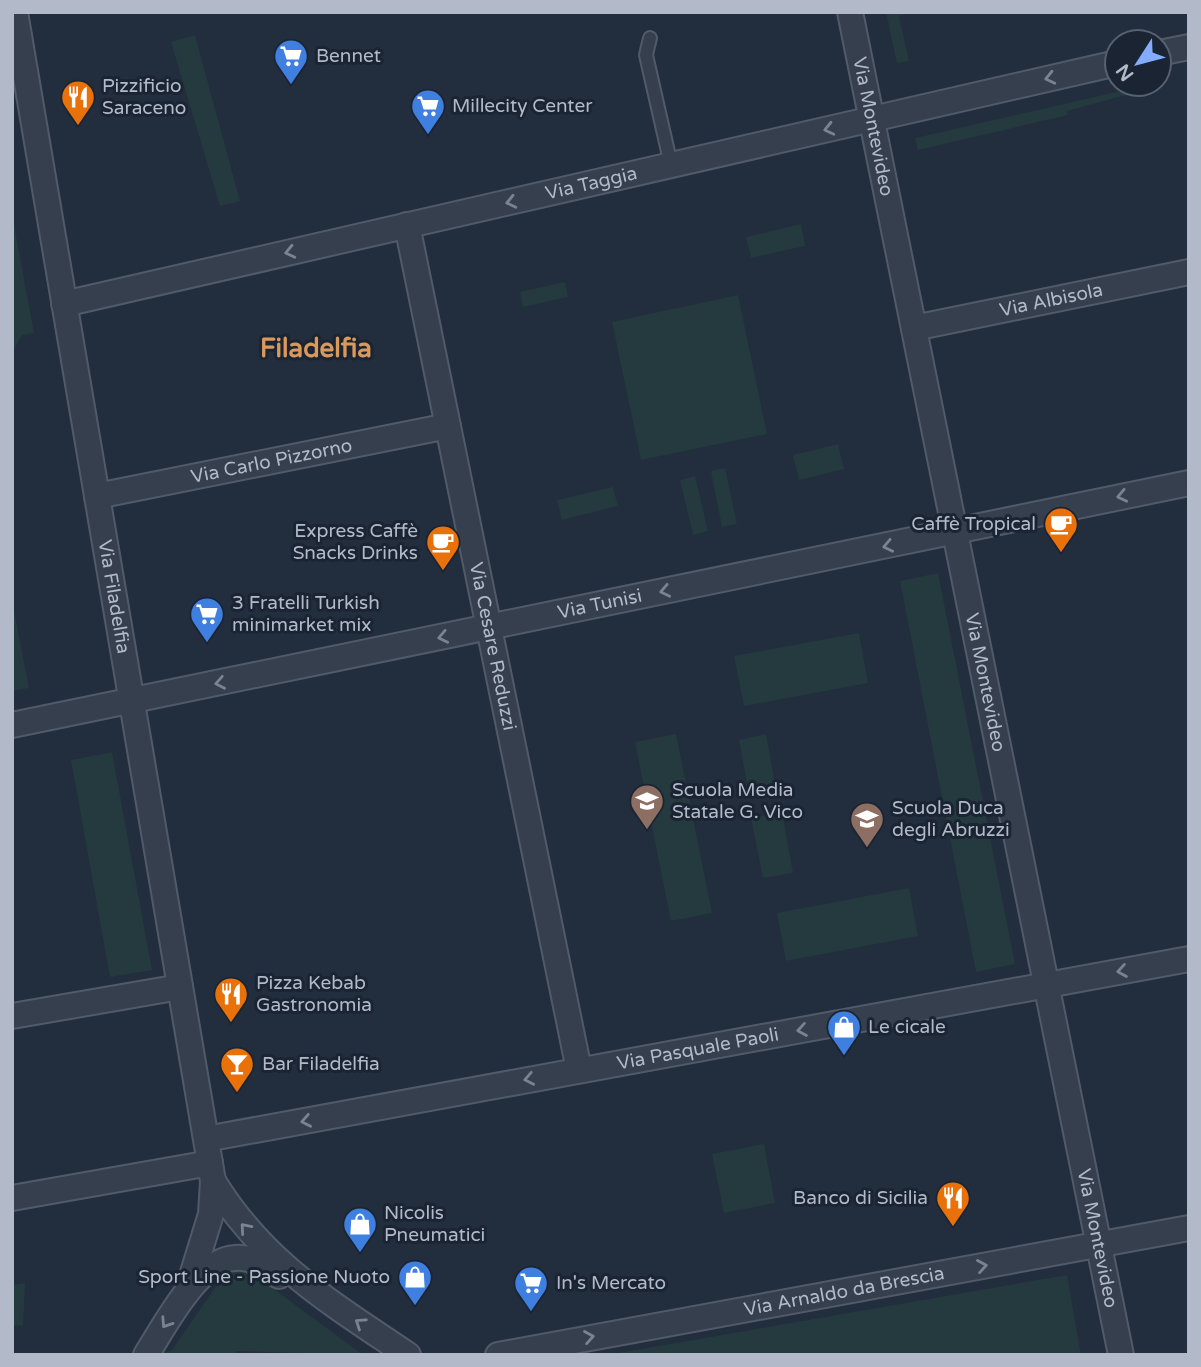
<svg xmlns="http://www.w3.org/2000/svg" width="1201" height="1367" viewBox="0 0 1201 1367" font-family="'Varela Round',sans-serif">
  <rect width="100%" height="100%" fill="#222d3e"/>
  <path fill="#243a3e" d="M 886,12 L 913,12 L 899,16 L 909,61 L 897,63 Z
    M 195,35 L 240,201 L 220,206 L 171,42 Z
    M 1147,85 L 1148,89 L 1067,111 L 1068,115 L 918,150 L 915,138 Z
    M 12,214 L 34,333 L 22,335 L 12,353 Z
    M 801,224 L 805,246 L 751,258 L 746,237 Z
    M 565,282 L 568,297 L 523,307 L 520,292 Z
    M 738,295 L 767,434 L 641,460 L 612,322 Z
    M 838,444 L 844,469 L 799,480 L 793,455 Z
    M 725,468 L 737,524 L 722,527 L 711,471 Z
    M 695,476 L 708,531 L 693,535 L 680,480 Z
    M 613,487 L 618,506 L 562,520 L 557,500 Z
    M 938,573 L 1015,964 L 976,972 L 900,581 Z
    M 12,600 L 29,688 L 12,691 Z
    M 859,633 L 868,683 L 744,706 L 734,656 Z
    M 676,734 L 712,913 L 671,921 L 635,742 Z
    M 766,734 L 776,789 L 749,794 L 739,740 Z
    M 112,752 L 152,970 L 110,977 L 71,760 Z
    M 782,812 L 793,873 L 763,878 L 751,818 Z
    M 909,888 L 918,936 L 786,961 L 777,913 Z
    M 764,1144 L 775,1203 L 724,1213 L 712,1154 Z
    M 236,1270 L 251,1272 L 363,1355 L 236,1351 L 235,1355 L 157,1355 L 172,1350 L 223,1276 Z
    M 1067,1275 L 1081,1355 L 607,1355 Z
    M 25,1283 L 23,1326 L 12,1325 L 12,1285 Z"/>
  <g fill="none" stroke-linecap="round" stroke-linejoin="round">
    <g stroke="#515a68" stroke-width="16">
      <path id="lane" d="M 650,38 L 646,55 L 671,165"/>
    </g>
    <g stroke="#515a68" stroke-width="28">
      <g id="street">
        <path id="s1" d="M 15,12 L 213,1181 L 211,1214 L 187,1292"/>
        <path id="s2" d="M 850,12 L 1121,1355"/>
        <path d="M 1159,53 L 1189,47"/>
        <path id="s3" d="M 407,225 L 579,1070"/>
        <path id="s4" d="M 64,304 L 1117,63"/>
        <path id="s5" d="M 914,328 L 1189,272"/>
        <path id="s6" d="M 97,496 L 448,426"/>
        <path id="s7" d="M 12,725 L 1189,483"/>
        <path d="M 12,1016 L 180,987"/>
        <path id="s8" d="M 206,1139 L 1189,959"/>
        <path d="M 213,1181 C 263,1263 331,1303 408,1355"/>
        <path d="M 12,1198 L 210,1163"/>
        <path d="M 146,1355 C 164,1327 198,1260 235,1258 C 252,1256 266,1268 279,1276"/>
        <path id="s9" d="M 498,1355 L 1189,1228"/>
      </g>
    </g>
    <use href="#lane" stroke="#363f4d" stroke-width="12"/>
    <use href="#street" stroke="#363f4d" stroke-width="24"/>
  </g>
  <defs><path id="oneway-chevron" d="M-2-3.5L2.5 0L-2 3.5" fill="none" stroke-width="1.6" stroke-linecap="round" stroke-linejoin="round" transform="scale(1.75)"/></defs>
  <g stroke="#7a8391">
    <use href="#oneway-chevron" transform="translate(1050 78) rotate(167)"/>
    <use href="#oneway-chevron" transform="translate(829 129) rotate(167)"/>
    <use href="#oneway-chevron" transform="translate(511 202) rotate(167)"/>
    <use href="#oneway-chevron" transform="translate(290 252) rotate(167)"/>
    <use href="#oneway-chevron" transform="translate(1122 496) rotate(168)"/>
    <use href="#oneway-chevron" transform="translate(888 546) rotate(168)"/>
    <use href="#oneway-chevron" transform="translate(665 591) rotate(168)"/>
    <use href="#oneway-chevron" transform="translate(443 637) rotate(168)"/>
    <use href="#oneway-chevron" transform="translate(220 683) rotate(169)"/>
    <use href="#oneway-chevron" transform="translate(1122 971) rotate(170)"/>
    <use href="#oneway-chevron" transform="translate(802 1030) rotate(170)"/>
    <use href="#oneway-chevron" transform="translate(529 1079) rotate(169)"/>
    <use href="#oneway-chevron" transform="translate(306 1121) rotate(169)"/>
    <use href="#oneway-chevron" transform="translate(245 1228) rotate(-131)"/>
    <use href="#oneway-chevron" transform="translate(982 1266) rotate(-10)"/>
    <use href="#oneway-chevron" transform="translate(166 1323) rotate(123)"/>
    <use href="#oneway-chevron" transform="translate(360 1323) rotate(-146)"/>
    <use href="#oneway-chevron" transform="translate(589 1337) rotate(-10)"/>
  </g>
  <defs>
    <g id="supermarket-pin" transform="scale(1.75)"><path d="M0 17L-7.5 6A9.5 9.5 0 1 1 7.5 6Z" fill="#3f7fe0" stroke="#1b2432"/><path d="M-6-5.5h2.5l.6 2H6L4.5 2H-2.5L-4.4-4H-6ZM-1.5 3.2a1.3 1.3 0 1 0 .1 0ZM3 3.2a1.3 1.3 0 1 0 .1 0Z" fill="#fff"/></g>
    <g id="restaurant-pin" transform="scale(1.75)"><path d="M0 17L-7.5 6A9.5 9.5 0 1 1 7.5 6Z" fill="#e8710a" stroke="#1b2432"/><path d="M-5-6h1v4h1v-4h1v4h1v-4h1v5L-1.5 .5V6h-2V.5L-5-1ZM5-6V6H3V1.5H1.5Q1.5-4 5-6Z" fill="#fff"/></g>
    <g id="cafe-pin" transform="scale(1.75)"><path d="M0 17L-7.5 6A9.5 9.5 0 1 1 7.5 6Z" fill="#e8710a" stroke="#1b2432"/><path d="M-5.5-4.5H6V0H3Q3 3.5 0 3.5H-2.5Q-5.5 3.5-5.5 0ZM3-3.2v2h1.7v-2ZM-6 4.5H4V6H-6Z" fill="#fff"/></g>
    <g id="school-pin" transform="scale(1.75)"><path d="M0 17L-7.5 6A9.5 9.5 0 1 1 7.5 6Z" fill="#8d6e63" stroke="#1b2432"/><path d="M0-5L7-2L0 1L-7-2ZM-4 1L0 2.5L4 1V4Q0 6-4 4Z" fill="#fff"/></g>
    <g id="shop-pin" transform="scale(1.75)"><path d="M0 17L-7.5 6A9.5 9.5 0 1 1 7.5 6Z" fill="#3f7fe0" stroke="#1b2432"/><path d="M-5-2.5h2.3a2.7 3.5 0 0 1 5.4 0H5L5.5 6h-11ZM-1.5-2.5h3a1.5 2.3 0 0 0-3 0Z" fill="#fff"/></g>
    <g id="bar-pin" transform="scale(1.75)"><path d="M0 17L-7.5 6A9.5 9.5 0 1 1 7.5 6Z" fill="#e8710a" stroke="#1b2432"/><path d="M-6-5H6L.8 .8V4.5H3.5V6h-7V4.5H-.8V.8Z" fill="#fff"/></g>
  </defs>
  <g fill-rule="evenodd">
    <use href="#supermarket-pin" x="291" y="56"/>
    <use href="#restaurant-pin" x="78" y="97"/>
    <use href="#supermarket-pin" x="428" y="106"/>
    <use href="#cafe-pin" x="1061" y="524"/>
    <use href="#cafe-pin" x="443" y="542"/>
    <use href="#supermarket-pin" x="207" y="614"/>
    <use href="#school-pin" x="647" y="801"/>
    <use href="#school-pin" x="867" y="819"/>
    <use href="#restaurant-pin" x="231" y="994"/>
    <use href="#shop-pin" x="844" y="1027"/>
    <use href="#bar-pin" x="237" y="1064"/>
    <use href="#restaurant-pin" x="953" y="1198"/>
    <use href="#shop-pin" x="360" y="1224"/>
    <use href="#shop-pin" x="415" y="1277"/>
    <use href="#supermarket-pin" x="531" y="1283"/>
  </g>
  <g text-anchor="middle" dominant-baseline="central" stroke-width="6" stroke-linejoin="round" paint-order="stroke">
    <g font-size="19" fill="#b2bac9" stroke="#1b2432" text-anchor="start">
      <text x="316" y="56">Bennet</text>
      <text x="102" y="86">Pizzificio<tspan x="102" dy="22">Saraceno</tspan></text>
      <text x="452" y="106">Millecity Center</text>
      <text x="1036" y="524" text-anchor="end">Caffè Tropical</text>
      <text x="418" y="531" text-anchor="end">Express Caffè<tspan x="418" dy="22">Snacks Drinks</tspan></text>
      <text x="232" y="603">3 Fratelli Turkish<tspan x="232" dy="22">minimarket mix</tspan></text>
      <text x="672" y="790">Scuola Media<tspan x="672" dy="22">Statale G. Vico</tspan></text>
      <text x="892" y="808">Scuola Duca<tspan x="892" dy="22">degli Abruzzi</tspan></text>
      <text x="256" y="983">Pizza Kebab<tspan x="256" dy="22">Gastronomia</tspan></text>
      <text x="868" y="1027">Le cicale</text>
      <text x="262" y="1064">Bar Filadelfia</text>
      <text x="928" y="1198" text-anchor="end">Banco di Sicilia</text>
      <text x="384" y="1213">Nicolis<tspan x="384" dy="22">Pneumatici</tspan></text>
      <text x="390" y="1277" text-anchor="end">Sport Line - Passione Nuoto</text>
      <text x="556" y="1283">In's Mercato</text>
    </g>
    <g font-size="19" fill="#b2bac9" stroke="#1b2432">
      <text stroke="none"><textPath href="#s2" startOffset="117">Via Montevideo</textPath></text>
      <text stroke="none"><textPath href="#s4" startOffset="541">Via Taggia</textPath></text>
      <text stroke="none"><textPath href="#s5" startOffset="140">Via Albisola</textPath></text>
      <text stroke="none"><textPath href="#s6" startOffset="178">Via Carlo Pizzorno</textPath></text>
      <text stroke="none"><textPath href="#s1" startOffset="593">Via Filadelfia</textPath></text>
      <text stroke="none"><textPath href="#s7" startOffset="600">Via Tunisi</textPath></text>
      <text stroke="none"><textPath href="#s3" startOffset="430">Via Cesare Reduzzi</textPath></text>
      <text stroke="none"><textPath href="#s2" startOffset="684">Via Montevideo</textPath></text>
      <text stroke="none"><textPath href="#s8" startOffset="500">Via Pasquale Paoli</textPath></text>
      <text stroke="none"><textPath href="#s2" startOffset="1251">Via Montevideo</textPath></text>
      <text stroke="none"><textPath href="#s9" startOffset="352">Via Arnaldo da Brescia</textPath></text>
    </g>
    <g font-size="26" font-weight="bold" fill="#d9985c" stroke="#1b2432">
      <text x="316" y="348">Filadelfia</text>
    </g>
  </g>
  <rect width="1201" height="1367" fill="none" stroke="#b2bac9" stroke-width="28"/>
  <g transform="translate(1138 63) rotate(234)"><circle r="33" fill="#1b2432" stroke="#57606e" stroke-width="2"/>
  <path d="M0-5L12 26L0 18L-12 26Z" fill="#83adfc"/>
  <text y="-10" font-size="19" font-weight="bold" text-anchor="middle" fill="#b2bac9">N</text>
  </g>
</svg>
